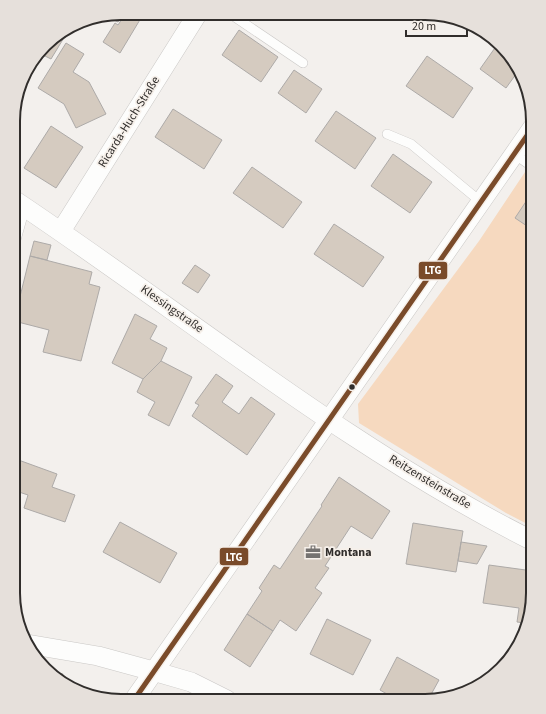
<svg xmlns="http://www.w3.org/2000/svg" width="546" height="714" viewBox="0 0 546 714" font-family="'Source Sans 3',sans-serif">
  <rect width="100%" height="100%" fill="#f3f0ed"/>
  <path fill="#f6d9bf" d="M 533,160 L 533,527 L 506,513 L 359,423 L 358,404 L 479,241 Z"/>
  <path fill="#d5cbc0" stroke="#adaaa8" d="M 124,13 L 118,22 L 110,18 L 112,15 Z
    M 126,13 L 133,13 L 141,18 L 120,53 L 103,42 L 115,23 L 118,25 Z
    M 137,13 L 149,13 L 146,19 Z
    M 239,30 L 278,57 L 261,82 L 222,55 Z
    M 61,33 L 65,36 L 51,59 L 39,53 L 50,40 Z
    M 66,43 L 84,54 L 73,72 L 89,82 L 106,114 L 76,128 L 64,104 L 38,88 Z
    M 497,45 L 519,70 L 506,88 L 480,69 Z
    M 427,56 L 473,88 L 453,118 L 406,86 Z
    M 294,70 L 322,89 L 306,113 L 278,93 Z
    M 173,109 L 222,140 L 204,169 L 155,137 Z
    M 336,111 L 376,138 L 355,169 L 315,141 Z
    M 51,126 L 83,147 L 56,188 L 24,168 Z
    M 393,154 L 432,182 L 410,213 L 371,186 Z
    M 252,167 L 302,202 L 283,228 L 233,193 Z
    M 533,191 L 533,230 L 515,218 Z
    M 334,224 L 384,257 L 363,287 L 314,254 Z
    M 34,241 L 51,245 L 47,260 L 30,256 Z
    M 30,256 L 92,272 L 89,284 L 100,287 L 81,361 L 43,352 L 49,330 L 14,321 Z
    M 195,265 L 210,275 L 198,293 L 182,283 Z
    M 135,314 L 157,326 L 150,339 L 167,348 L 161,361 L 143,379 L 112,363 Z
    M 161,361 L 192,377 L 169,426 L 148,415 L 155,402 L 137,392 L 143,379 Z
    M 216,374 L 233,386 L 222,402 L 239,414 L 251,397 L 275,414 L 247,455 L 192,416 L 199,405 L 195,403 Z
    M 13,458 L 57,474 L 52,487 L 75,495 L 65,522 L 24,508 L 28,495 L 13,490 Z
    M 339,477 L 390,511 L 372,539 L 351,526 L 325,566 L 329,568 L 315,588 L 322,593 L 296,631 L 280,620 L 273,631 L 247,614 L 262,591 L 259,588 L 274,565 L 280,569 L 322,506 L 321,505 Z
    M 120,522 L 177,553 L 160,583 L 103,552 Z
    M 413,523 L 463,531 L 456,572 L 406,564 Z
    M 461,542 L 487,546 L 477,564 L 458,561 Z
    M 489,565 L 533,571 L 533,600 L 525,623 L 517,622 L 519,608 L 483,603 Z
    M 247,614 L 273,631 L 250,667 L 224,650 Z
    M 327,619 L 371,640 L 353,675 L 310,654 Z
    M 397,657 L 439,680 L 428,700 L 399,701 L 380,690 Z
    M 52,672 L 63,674 L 61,683 Z"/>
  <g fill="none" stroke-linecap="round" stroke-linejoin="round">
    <g stroke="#cac8c6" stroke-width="10">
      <path id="lane" d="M 229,13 L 303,63
        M 387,134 L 411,144 L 481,202
        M 514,154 L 533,167
        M 14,247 L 25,208"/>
    </g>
    <g stroke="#cac8c6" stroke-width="20">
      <path id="street" d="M 14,200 C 185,314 349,449 533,541
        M 61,231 L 198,13
        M 27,644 L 98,656 L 153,671 L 191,682 L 227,700
        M 134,700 L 533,127"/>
    </g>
    <use href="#lane" stroke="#fdfdfc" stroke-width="9"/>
    <use href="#street" stroke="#fdfdfc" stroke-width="19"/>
    <g stroke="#f6f0ea" stroke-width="8">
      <path id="bus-1" d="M 134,700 L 533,127"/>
    </g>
    <use href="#bus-1" stroke="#7a4b2a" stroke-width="5"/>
  </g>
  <defs>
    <g id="office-bare" transform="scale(1.2)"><path d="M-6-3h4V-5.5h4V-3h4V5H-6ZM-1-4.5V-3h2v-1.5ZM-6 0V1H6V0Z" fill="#757270" stroke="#f6f0ea" stroke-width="2.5" paint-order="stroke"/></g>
  </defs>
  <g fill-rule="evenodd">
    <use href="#office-bare" x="313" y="552"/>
  </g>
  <circle fill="#312e2c" stroke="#f6f0ea" stroke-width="1.5" cx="352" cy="387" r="3.5"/>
  <g text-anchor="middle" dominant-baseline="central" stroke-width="3.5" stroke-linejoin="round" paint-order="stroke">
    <g font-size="12" fill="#312e2c" stroke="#f6f0ea">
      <text transform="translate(129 122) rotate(-58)">Ricarda-Huch-Straße</text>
      <text transform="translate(172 309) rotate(35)">Klessingstraße</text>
      <text transform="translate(430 482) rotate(31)">Reitzensteinstraße</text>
    </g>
    <g font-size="12" font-weight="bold" fill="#312e2c" stroke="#f6f0ea" text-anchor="start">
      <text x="325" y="552">Montana</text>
    </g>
  </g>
  <path d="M0 0H546V714H0ZM121 20H425A101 101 0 0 1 526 121V593A101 101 0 0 1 425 694H121A101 101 0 0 1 20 593V121A101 101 0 0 1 121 20Z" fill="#e6e0db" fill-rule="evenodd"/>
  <path fill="none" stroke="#312e2c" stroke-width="2" d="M121 20H425A101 101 0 0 1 526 121V593A101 101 0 0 1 425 694H121A101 101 0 0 1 20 593V121A101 101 0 0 1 121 20Z"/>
  <g stroke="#f6f0ea" stroke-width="1.5">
    <rect x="418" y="261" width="30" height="19" rx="4" fill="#7a4b2a"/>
    <rect x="219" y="547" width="30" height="19" rx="4" fill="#7a4b2a"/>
  </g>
  <g font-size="11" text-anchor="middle" font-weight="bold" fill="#fff">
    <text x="433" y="274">LTG</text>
    <text x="234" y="561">LTG</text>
  </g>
  <path d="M406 30v6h61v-6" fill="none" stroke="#312e2c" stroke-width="2"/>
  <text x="412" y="30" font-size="12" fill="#312e2c" stroke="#f6f0ea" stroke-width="3" paint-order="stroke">20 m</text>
</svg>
